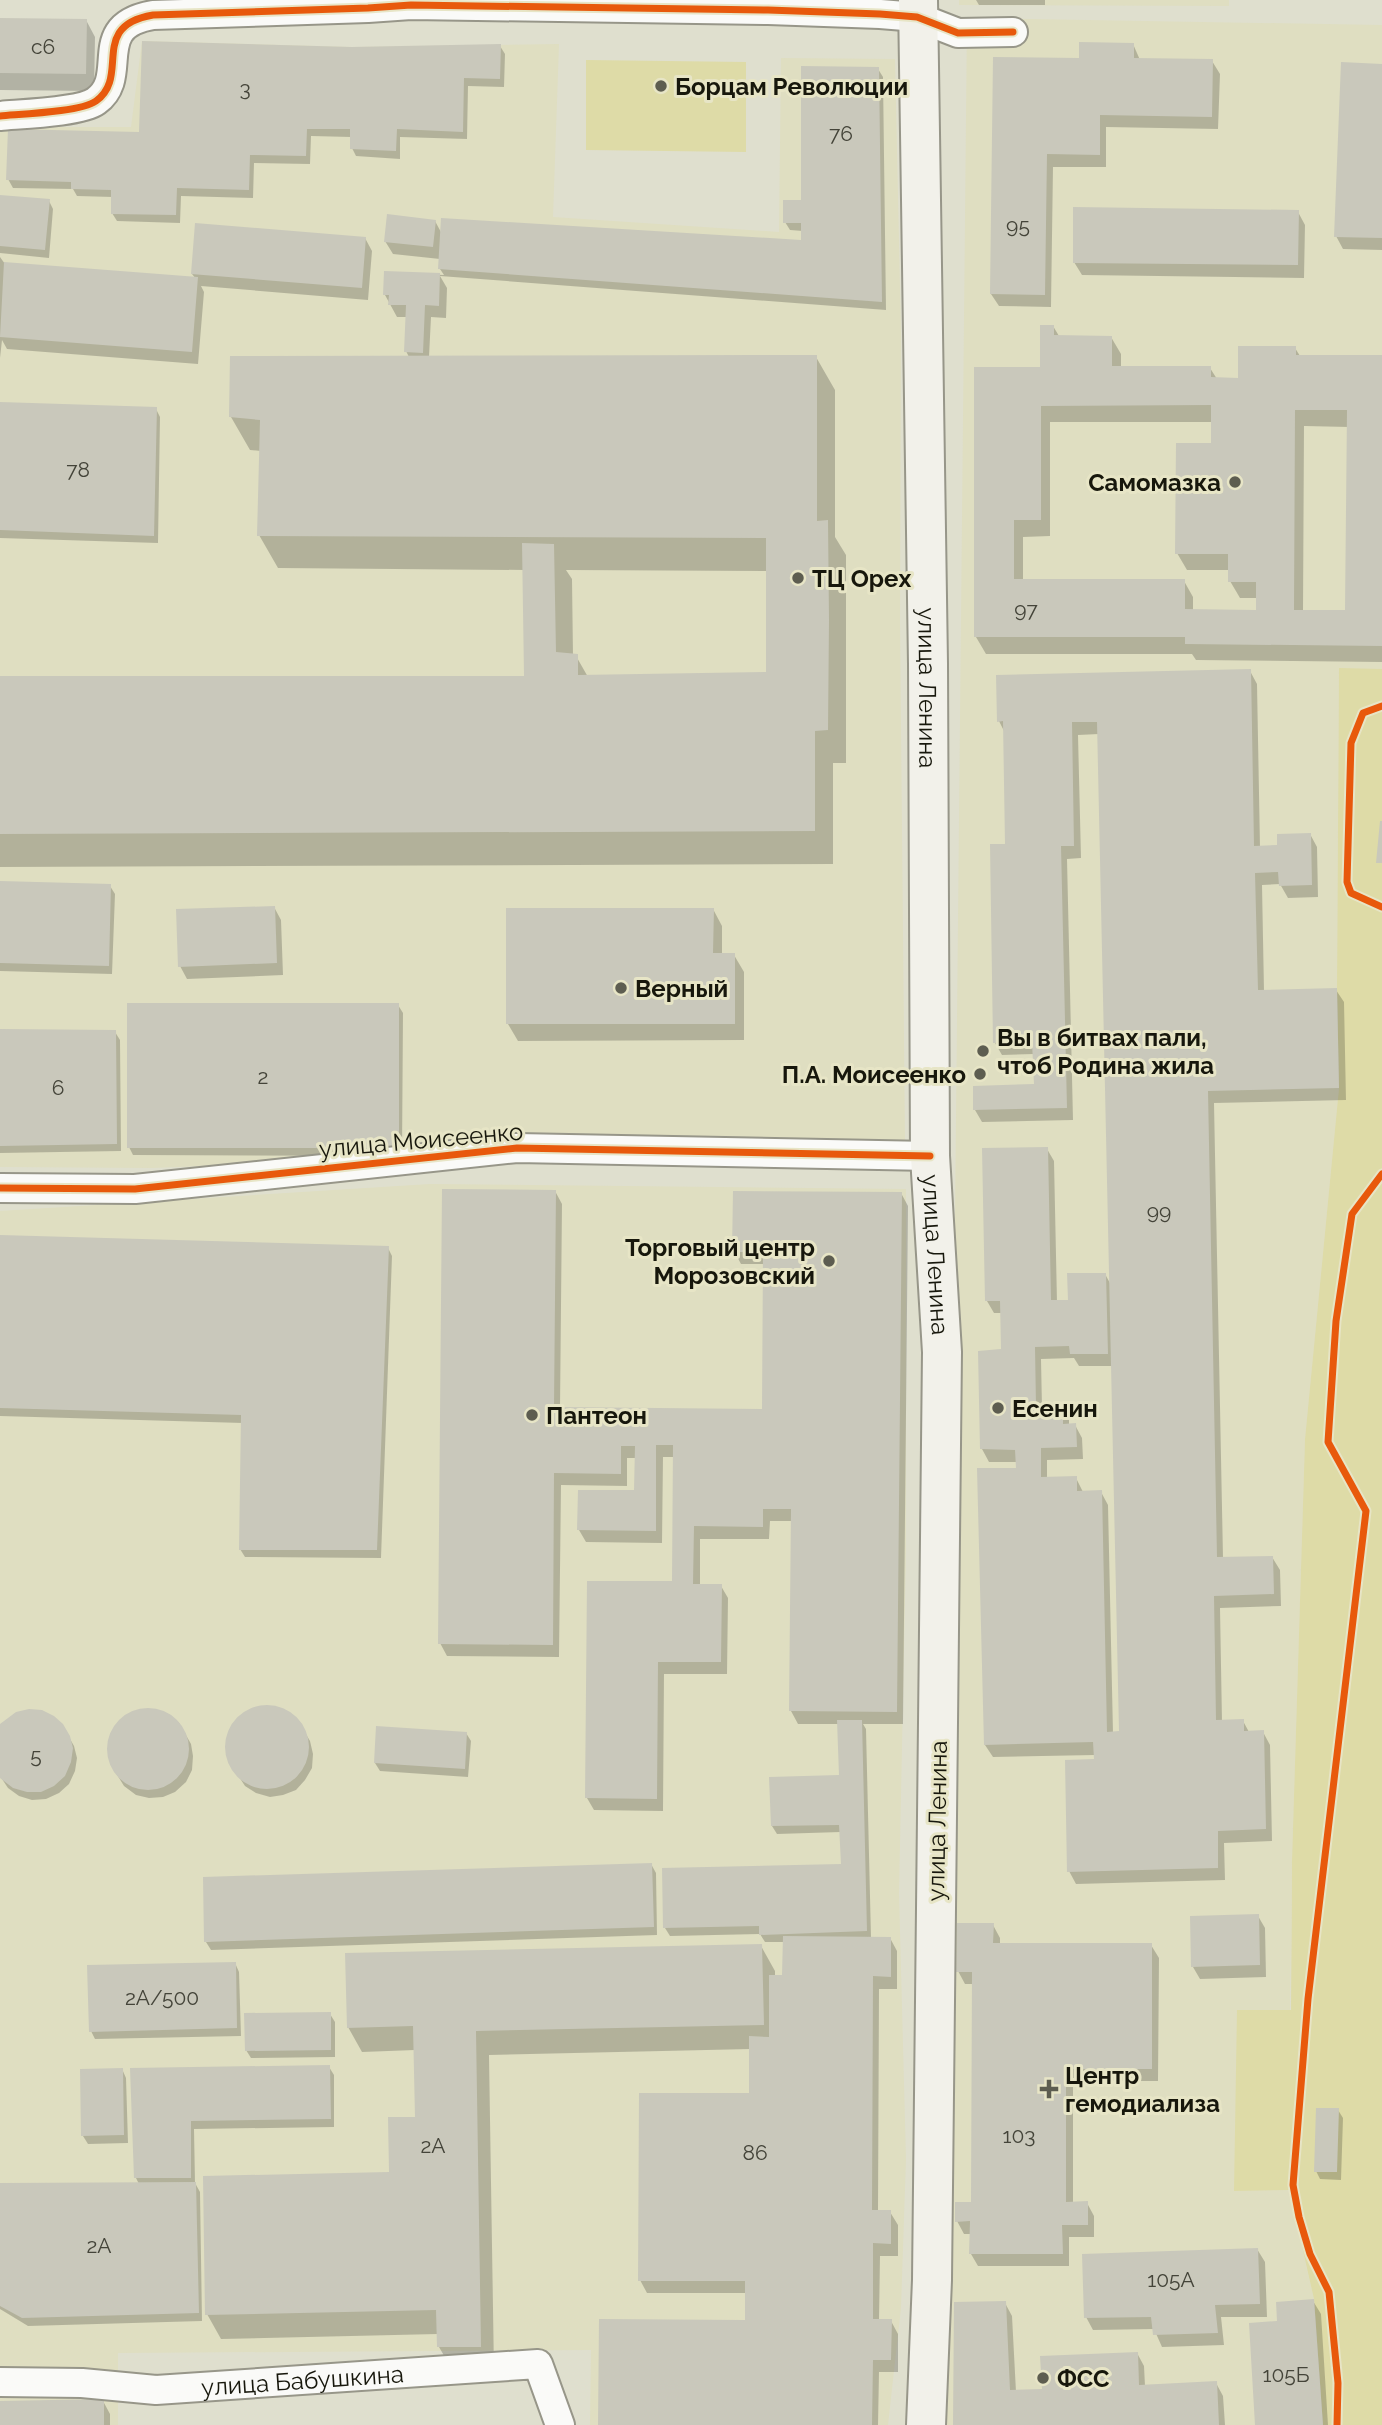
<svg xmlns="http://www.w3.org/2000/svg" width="1382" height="2425" viewBox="0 0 1382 2425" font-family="Raleway,sans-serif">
  <rect width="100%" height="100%" fill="#dfdfce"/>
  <path fill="#dfdec1" d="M 959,0 L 1229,0 L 1229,6 L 959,5 Z
    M 967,18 L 1382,25 L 1382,669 L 1339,669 L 1337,988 L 1339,1088 L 1305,1439 L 1292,1860 L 1288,2189 L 1314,2299 L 1323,2425 L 943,2425 Z
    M 142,41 L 352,47 L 559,44 L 553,217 L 779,232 L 781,58 L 895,59 L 901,333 L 900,622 L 905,1144 L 608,1150 L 152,1168 L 0,1167 L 0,127 L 131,127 Z
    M 430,1184 L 906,1189 L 906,1552 L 899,1893 L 906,2159 L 901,2308 L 888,2425 L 590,2425 L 591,2350 L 118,2353 L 118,2425 L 0,2425 L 0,1211 Z"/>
  <path fill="#dedba7" d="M 586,60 L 746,62 L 746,152 L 586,150 Z
    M 1339,668 L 1382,669 L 1382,2425 L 1323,2425 L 1314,2299 L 1289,2190 L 1234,2191 L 1237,2010 L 1291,2010 L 1292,1860 L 1305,1439 L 1339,1088 L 1337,988 Z"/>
  <path fill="#0003" fill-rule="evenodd" d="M 976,0 L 1045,0 L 1045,5 L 979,5 Z
    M 0,19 L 86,20 L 95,37 L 94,91 L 0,90 Z
    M 1133,44 L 1140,60 L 1212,61 L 1220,74 L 1218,129 L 1106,127 L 1106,167 L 1053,167 L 1051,307 L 999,306 L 991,294 L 1081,60 Z
    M 500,46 L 505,54 L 504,87 L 468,86 L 467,139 L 400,137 L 400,159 L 356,156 L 352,148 L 351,137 L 311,136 L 310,164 L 254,163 L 253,198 L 181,196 L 180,223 L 117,221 L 112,213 L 113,197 L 77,196 L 73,189 L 13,188 L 8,179 L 141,134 L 352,49 Z
    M 1382,66 L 1382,250 L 1343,249 L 1336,236 Z
    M 878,69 L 883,77 L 886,310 L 440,276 L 447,288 L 446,318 L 431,317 L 429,357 L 816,357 L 835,390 L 835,537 L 846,555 L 846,763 L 833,763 L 833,864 L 0,867 L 0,678 L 525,678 L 524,570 L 278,568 L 259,535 L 261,451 L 250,450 L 231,417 L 409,357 L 406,351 L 407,317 L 397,317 L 385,295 L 386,273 L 444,275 L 440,269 L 440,259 L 393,254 L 385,241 L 435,221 L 442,234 L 803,241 L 803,231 L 790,230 L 785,222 L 803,201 ZM 566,570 L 768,571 L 767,674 L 588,677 L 576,656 L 573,656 L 572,579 Z
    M 0,197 L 49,201 L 53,209 L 49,258 L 0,253 Z
    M 1298,212 L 1305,225 L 1304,278 L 1082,275 L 1074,262 Z
    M 365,238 L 372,251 L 368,300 L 201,286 L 204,292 L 198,364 L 7,349 L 2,340 L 0,358 L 0,257 L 5,264 L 196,279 L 192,274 Z
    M 1053,326 L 1059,336 L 1111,337 L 1121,354 L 1121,368 L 1210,368 L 1217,379 L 1240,380 L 1295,348 L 1300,356 L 1382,357 L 1382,662 L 1196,660 L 1192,654 L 986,654 L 976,637 ZM 1050,422 L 1213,422 L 1212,445 L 1177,553 L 1187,570 L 1230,570 L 1230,581 L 1240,598 L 1258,598 L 1257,611 L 1193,611 L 1193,597 L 1184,581 L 1023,581 L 1023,537 L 1050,536 ZM 1304,426 L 1349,427 L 1347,612 L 1303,612 Z
    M 0,403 L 156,409 L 160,417 L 158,543 L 0,538 Z
    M 1250,671 L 1257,684 L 1260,847 L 1279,847 L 1310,834 L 1317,847 L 1318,897 L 1288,898 L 1280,884 L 1262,885 L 1264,991 L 1336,990 L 1344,1002 L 1346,1100 L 1214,1103 L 1223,1558 L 1272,1557 L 1280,1570 L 1281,1606 L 1220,1608 L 1222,1722 L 1243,1721 L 1249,1732 L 1263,1732 L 1270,1745 L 1272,1841 L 1224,1843 L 1225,1880 L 1076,1884 L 1069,1871 L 1095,1755 L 993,1757 L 985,1745 L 1017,1462 L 989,1462 L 982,1449 L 1003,1350 L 1002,1313 L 994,1313 L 987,1301 L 1047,1149 L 1054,1161 L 1057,1302 L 1070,1301 L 1105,1274 L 1111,1285 L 1099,734 L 1078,735 L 1081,858 L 1067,859 L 1073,1120 L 982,1122 L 975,1110 L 1035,1086 L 1034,1054 L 1002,1055 L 995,1043 L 1007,846 L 1004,731 L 999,721 ZM 1074,1358 L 1079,1366 L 1113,1366 L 1121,1733 L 1113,1733 L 1108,1505 L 1101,1492 L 1083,1492 L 1076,1478 L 1047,1479 L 1047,1460 L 1083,1459 L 1082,1438 L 1075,1425 L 1069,1425 L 1069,1420 L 1062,1407 L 1042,1408 L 1041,1359 Z
    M 0,883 L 110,886 L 115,894 L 112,974 L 0,971 Z
    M 274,907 L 281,920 L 283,975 L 187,979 L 180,966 Z
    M 713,909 L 722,926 L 722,955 L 734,955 L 744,972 L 744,1040 L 518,1041 L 508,1024 Z
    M 398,1005 L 403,1013 L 402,1156 L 133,1155 L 129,1147 Z
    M 0,1031 L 115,1032 L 120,1040 L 121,1151 L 0,1153 Z
    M 555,1191 L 562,1204 L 560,1409 L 763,1411 L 765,1264 L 741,1264 L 734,1251 L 901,1193 L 908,1206 L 903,1724 L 863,1724 L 866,1729 L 871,1938 L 890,1938 L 897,1951 L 897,1989 L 879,1989 L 878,2212 L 890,2212 L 898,2225 L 898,2256 L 880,2256 L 879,2321 L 891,2321 L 898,2334 L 898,2372 L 879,2372 L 878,2425 L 600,2425 L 746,2321 L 747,2293 L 647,2293 L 640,2280 L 750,2095 L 751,2049 L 489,2055 L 494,2371 L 453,2371 L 439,2347 L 438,2334 L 221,2339 L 207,2314 L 391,2174 L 417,2118 L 415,2050 L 362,2052 L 348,2027 L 761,1946 L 775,1971 L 775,1977 L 784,1977 L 785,1942 L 765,1942 L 760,1934 L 670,1936 L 665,1928 L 842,1865 L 841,1832 L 777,1834 L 772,1826 L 840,1777 L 839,1724 L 798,1724 L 791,1711 L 793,1521 L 770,1521 L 769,1539 L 700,1539 L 700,1585 L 721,1586 L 728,1598 L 727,1674 L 664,1674 L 663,1811 L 594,1810 L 587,1798 L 674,1583 L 675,1457 L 663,1457 L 662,1543 L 586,1542 L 579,1530 L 636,1491 L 636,1458 L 627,1458 L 627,1486 L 561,1485 L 559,1657 L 447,1656 L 440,1643 Z
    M 0,1237 L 388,1248 L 392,1256 L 381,1558 L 245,1557 L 240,1549 L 243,1423 L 0,1416 Z
    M 264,1707 L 277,1708 L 288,1713 L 298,1721 L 310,1741 L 313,1754 L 312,1768 L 305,1780 L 296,1790 L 283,1795 L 270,1797 L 256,1793 L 245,1786 L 232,1766 L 228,1752 L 228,1739 L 232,1727 L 241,1717 L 251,1711 Z
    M 146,1709 L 158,1710 L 170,1715 L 179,1723 L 191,1744 L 193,1756 L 192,1770 L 186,1782 L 175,1792 L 163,1797 L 149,1798 L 136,1795 L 124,1786 L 111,1765 L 108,1752 L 109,1739 L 114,1728 L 123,1718 L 133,1712 Z
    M 62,1725 L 74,1746 L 77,1758 L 75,1771 L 69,1784 L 59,1793 L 46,1799 L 32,1800 L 19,1796 L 8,1788 L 0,1776 L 0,1727 Z
    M 466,1733 L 471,1741 L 468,1777 L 380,1771 L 375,1763 Z
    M 651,1864 L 656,1873 L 657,1935 L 211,1950 L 206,1942 Z
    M 1258,1916 L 1265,1928 L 1266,1977 L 1200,1979 L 1193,1967 Z
    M 993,1925 L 1000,1938 L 1000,1945 L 1151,1945 L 1159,1958 L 1158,2081 L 1073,2081 L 1073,2203 L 1087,2203 L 1094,2216 L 1094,2237 L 1069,2237 L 1069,2266 L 978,2266 L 971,2254 L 971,2234 L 964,2234 L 957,2221 L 973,2204 L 974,1984 L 965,1984 L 958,1971 Z
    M 235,1963 L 239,1972 L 241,2036 L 95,2039 L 91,2031 Z
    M 330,2014 L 335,2022 L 335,2057 L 251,2058 L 246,2050 Z
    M 329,2067 L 334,2075 L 334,2127 L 194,2129 L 195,2183 L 200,2192 L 202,2321 L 28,2326 L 0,2309 L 0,2185 L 139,2184 L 136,2178 L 132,2070 Z
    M 122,2069 L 126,2078 L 128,2143 L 88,2144 L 83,2136 Z
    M 1338,2110 L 1343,2118 L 1341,2180 L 1320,2179 L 1316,2171 Z
    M 1257,2249 L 1265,2262 L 1267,2317 L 1221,2317 L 1224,2345 L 1162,2347 L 1154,2329 L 1093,2330 L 1086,2317 Z
    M 1313,2301 L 1321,2314 L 1328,2425 L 1257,2425 Z
    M 1005,2303 L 1012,2316 L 1016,2392 L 1044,2391 L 1137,2353 L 1144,2366 L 1145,2386 L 1216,2383 L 1223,2396 L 1225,2425 L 955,2425 Z
    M 103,2401 L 110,2414 L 110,2425 L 0,2425 L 0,2403 Z"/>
  <path fill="#c9c8bb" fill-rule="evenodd" d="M 0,18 L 87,19 L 86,74 L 0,73 Z
    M 142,41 L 352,47 L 501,44 L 500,79 L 464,78 L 463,132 L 397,129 L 396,151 L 350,149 L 350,129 L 307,129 L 306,156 L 250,155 L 249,190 L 177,188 L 176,215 L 111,214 L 111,190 L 71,189 L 71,182 L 6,180 L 8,129 L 139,132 Z
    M 1079,42 L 1134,43 L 1134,58 L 1213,59 L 1212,117 L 1100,115 L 1100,155 L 1047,154 L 1045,295 L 990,294 L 993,57 L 1079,58 Z
    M 1341,62 L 1382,64 L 1382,238 L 1334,237 Z
    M 801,66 L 879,67 L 882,302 L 438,269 L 441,218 L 801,240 L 801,223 L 783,223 L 783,200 L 801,200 Z
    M 0,195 L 50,199 L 45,250 L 0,246 Z
    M 1073,207 L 1299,210 L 1298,265 L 1073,263 Z
    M 387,214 L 436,220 L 433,247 L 384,242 Z
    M 195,223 L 366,237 L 362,288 L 191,274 Z
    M 4,262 L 198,277 L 192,352 L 0,337 Z
    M 384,271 L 440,273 L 439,306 L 425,305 L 423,353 L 404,352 L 406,305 L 388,305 L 389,295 L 383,295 Z
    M 1040,325 L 1054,325 L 1054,335 L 1112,336 L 1112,366 L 1211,366 L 1211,377 L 1238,378 L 1238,346 L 1296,346 L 1296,355 L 1382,355 L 1382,646 L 1185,644 L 1185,637 L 974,637 L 974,367 L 1040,367 ZM 1211,405 L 1211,443 L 1176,443 L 1175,554 L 1228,554 L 1228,582 L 1256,582 L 1256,610 L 1185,609 L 1185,579 L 1014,579 L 1014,520 L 1041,520 L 1041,406 ZM 1295,410 L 1347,410 L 1345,610 L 1294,610 Z
    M 817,355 L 817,521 L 828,520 L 829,620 L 828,730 L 815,731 L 815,831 L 0,834 L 0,676 L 524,676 L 522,543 L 554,544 L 556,652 L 578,654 L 578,675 L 766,672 L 766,538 L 257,536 L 260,420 L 229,417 L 230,356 Z
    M 0,402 L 157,407 L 154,536 L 0,530 Z
    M 1251,669 L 1254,846 L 1277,845 L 1277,834 L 1311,833 L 1312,885 L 1279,886 L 1278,872 L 1255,873 L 1258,990 L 1337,988 L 1339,1088 L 1208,1091 L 1217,1557 L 1273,1556 L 1274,1594 L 1214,1596 L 1216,1720 L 1244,1719 L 1244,1731 L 1264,1730 L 1266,1829 L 1218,1831 L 1218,1868 L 1067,1872 L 1065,1760 L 1094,1759 L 1093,1742 L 984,1745 L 977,1468 L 1016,1468 L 1015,1450 L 980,1449 L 978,1351 L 1001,1349 L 1000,1301 L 985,1301 L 982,1148 L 1048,1147 L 1051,1300 L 1068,1300 L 1067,1273 L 1106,1273 L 1108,1354 L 1070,1354 L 1069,1346 L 1035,1347 L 1036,1406 L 1063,1405 L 1063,1424 L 1076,1423 L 1077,1447 L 1041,1448 L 1041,1477 L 1077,1476 L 1077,1491 L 1102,1490 L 1107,1732 L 1119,1731 L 1097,722 L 1072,722 L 1074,846 L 1061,846 L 1067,1108 L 973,1110 L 973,1086 L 1034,1084 L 1032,1042 L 993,1043 L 990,844 L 1005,844 L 1003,721 L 997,722 L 996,675 Z
    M 1380,821 L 1382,821 L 1382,863 L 1376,863 Z
    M 0,881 L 111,884 L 109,966 L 0,963 Z
    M 275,906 L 277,963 L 178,967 L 176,909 Z
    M 506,908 L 714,908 L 713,953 L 735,953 L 735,1024 L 506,1024 Z
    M 127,1003 L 399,1003 L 399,1148 L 127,1148 Z
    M 0,1029 L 116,1030 L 117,1144 L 0,1146 Z
    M 442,1189 L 556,1190 L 554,1407 L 762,1409 L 763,1252 L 732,1252 L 733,1191 L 902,1192 L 897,1712 L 789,1711 L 791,1509 L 763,1509 L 763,1527 L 694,1526 L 693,1584 L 722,1584 L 721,1662 L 658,1662 L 657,1799 L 585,1798 L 587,1581 L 672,1581 L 673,1445 L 656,1445 L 656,1531 L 577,1530 L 578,1490 L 634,1490 L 635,1446 L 621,1446 L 621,1474 L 554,1473 L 553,1645 L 438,1644 Z
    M 0,1235 L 389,1246 L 377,1550 L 239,1550 L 241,1415 L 0,1408 Z
    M225 1747a42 42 0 1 1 84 0a42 42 0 1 1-84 0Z
    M107 1749a41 41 0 1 1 82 0a41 41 0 1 1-82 0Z
    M 29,1709 L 42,1710 L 54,1716 L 63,1724 L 70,1736 L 73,1748 L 71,1762 L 65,1776 L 54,1786 L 41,1792 L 27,1792 L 13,1788 L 0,1778 L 0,1724 L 16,1712 Z
    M 837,1720 L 862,1720 L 867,1931 L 759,1935 L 759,1926 L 663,1928 L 662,1868 L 841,1864 L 839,1825 L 771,1826 L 769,1777 L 839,1775 Z
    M 376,1726 L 467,1732 L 465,1769 L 374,1763 Z
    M 652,1863 L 654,1927 L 204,1942 L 203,1877 Z
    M 1259,1914 L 1260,1965 L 1191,1967 L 1190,1916 Z
    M 957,1923 L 994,1923 L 993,1943 L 1152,1943 L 1152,2069 L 1066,2069 L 1066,2202 L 1088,2201 L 1088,2225 L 1062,2225 L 1063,2254 L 969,2254 L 970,2221 L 955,2222 L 955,2202 L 971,2202 L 972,1972 L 956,1972 Z
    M 783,1936 L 891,1937 L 891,1977 L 873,1976 L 872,2210 L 891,2210 L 891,2244 L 873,2243 L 873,2319 L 892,2319 L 891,2360 L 873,2360 L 872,2425 L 598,2425 L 599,2319 L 745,2320 L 745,2281 L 638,2281 L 639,2093 L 749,2093 L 749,2036 L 769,2037 L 769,1975 L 782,1975 Z
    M 762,1944 L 764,2025 L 476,2031 L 481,2347 L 437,2347 L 436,2310 L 205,2315 L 203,2176 L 389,2172 L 388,2117 L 415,2117 L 413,2026 L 347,2028 L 345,1953 Z
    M 236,1962 L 237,2028 L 89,2032 L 87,1965 Z
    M 331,2012 L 331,2050 L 245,2051 L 244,2013 Z
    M 330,2065 L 331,2119 L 191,2121 L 191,2178 L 134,2178 L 130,2068 Z
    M 123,2068 L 124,2135 L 81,2136 L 80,2069 Z
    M 1316,2108 L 1339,2108 L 1337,2172 L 1314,2172 Z
    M 196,2182 L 199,2313 L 22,2318 L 0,2306 L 0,2183 Z
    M 1258,2248 L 1260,2304 L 1215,2305 L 1218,2333 L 1153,2335 L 1151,2317 L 1084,2318 L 1082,2254 Z
    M 1314,2299 L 1323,2425 L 1255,2425 L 1249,2323 L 1277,2321 L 1276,2302 Z
    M 1006,2301 L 1010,2390 L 1042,2389 L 1040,2356 L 1138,2352 L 1139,2385 L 1217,2381 L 1219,2425 L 953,2425 L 954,2302 Z
    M 104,2399 L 104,2425 L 0,2425 L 0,2401 Z"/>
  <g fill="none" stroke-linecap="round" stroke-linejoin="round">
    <g stroke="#979689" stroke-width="32">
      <g id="minor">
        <path d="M 0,116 C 21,114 81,112 96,101 C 131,76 88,26 153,15 L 368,8 L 411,5 L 768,10 L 880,14 L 917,17 L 958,33 L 1013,32"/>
        <path d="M 0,1188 L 135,1189 L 517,1148 L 930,1156"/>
        <path id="s1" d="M 0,2382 L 82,2383 L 156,2390 L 538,2364 L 560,2425"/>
      </g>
    </g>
    <g stroke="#979689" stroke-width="42">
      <g id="secondary">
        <path id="s2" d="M 918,0 L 928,664 L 930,1156 L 942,1352 L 932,2280 L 926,2425"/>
      </g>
    </g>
    <use href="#minor" stroke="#fafaf8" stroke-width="28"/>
    <use href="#secondary" stroke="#f2f1ea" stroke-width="38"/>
    <g stroke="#e7e5c6" stroke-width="11">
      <path id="cycleway" d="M 0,116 C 21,114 81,112 96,101 C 131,76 88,26 153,15 L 368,8 L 411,5 L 768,10 L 880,14 L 917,17 L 958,33 L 1013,32
        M 1382,706 L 1363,713 L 1351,743 L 1347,882 L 1351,893 L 1382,907
        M 0,1188 L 135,1189 L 517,1148 L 930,1156
        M 1337,2425 L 1338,2383 L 1329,2292 L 1310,2254 L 1299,2217 L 1293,2185 L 1308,1999 L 1366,1511 L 1328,1442 L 1336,1321 L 1352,1214 L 1382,1174"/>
    </g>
    <use href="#cycleway" stroke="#e8590c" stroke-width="7"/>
  </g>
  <g fill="#5d5d50" stroke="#e7e5c6" stroke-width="2.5">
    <circle cx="661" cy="86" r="7"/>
    <circle cx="1235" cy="482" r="7"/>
    <circle cx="798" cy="578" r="7"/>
    <circle cx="621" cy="988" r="7"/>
    <circle cx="983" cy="1051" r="7"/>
    <circle cx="980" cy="1074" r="7"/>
    <circle cx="829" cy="1261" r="7"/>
    <circle cx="998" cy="1408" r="7"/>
    <circle cx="532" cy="1415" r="7"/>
    <path d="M1045.5 2078.5h7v7h7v7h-7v7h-7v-7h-7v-7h7z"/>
    <circle cx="1043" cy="2378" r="7"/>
  </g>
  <g text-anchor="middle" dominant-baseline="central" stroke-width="6" stroke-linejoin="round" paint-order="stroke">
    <g font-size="21" fill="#444439">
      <text x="43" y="46">с6</text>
      <text x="245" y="88">3</text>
      <text x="841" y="133">76</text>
      <text x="1018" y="225">95</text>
      <text x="78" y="469">78</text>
      <text x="1026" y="609">97</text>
      <text x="263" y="1076">2</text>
      <text x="58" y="1087">6</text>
      <text x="1159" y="1211">99</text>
      <text x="36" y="1755">5</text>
      <text x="162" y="1997">2А/500</text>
      <text x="1019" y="2135">103</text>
      <text x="433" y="2145">2А</text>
      <text x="755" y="2152">86</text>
      <text x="99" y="2245">2А</text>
      <text x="1171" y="2279">105А</text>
      <text x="1286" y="2374">105Б</text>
    </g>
    <g font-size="24" font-weight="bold" fill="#17170c" stroke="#e7e5c6" text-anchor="start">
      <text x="675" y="86">Борцам Революции</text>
      <text x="1221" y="482" text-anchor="end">Самомазка</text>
      <text x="812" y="578">ТЦ Орех</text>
      <text x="635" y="988">Верный</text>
      <text x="997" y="1037">Вы в битвах пали,<tspan x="997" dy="28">чтоб Родина жила</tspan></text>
      <text x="966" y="1074" text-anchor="end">П.А. Моисеенко</text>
      <text x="815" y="1247" text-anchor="end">Торговый центр<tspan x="815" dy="28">Морозовский</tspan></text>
      <text x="1012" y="1408">Есенин</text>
      <text x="546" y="1415">Пантеон</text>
      <text x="1065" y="2075">Центр<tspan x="1065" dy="28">гемодиализа</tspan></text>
      <text x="1057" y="2378">ФСС</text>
    </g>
    <g font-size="24" fill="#17170c" stroke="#e7e5c6">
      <text stroke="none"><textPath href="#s2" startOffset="688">улица Ленина</textPath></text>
      <text transform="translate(421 1140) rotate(-5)">улица Моисеенко</text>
      <text stroke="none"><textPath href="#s2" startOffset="1255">улица Ленина</textPath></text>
      <text transform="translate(937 1821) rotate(-89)">улица Ленина</text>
      <text stroke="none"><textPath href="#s1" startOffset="303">улица Бабушкина</textPath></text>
    </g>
  </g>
</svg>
